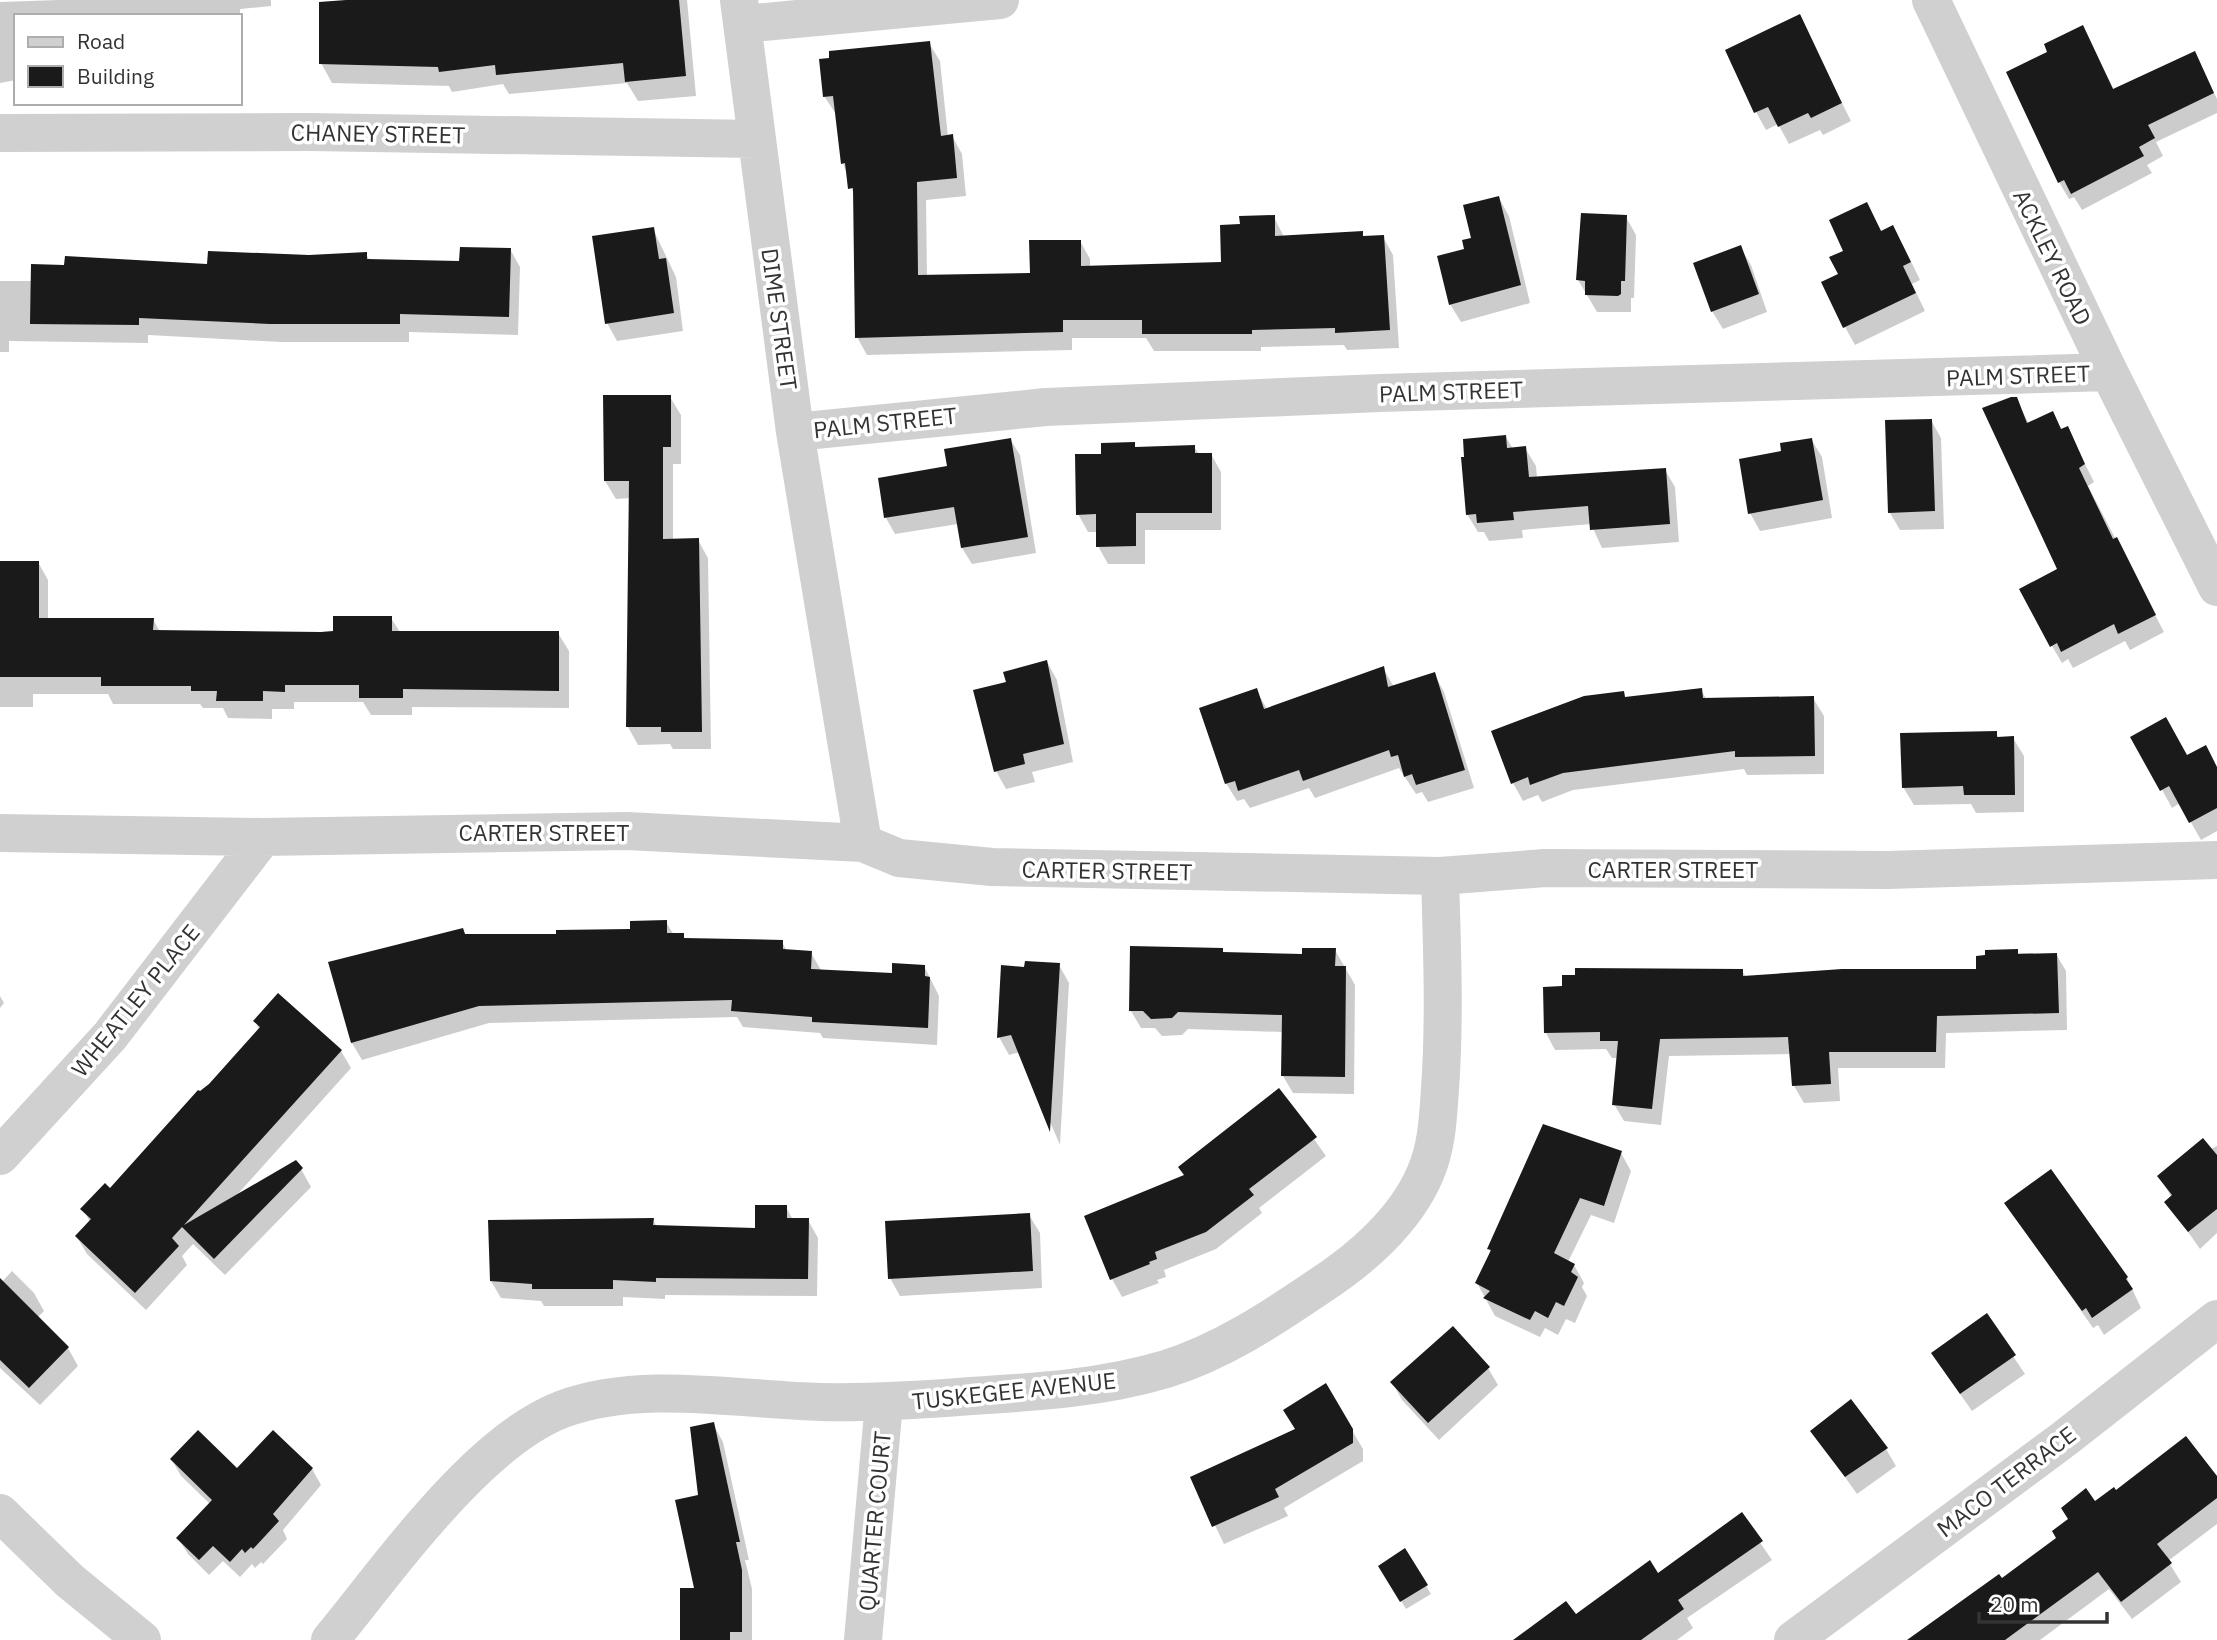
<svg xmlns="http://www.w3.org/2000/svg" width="2217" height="1640" viewBox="0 0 2217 1640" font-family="'IBM Plex Sans',sans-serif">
  <rect width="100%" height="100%" fill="#fff"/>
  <path fill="#0003" d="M 58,0 L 271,0 L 271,6 L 240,9 L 240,35 L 240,16 L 16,16 L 16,80 L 0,83 L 0,2 Z
    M 348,0 L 687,0 L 696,96 L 638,101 L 627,83 L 509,94 L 503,84 L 452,92 L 449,86 L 332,83 L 321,63 Z
    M 1799,17 L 1851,121 L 1823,135 L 1820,130 L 1789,144 L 1778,124 L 1766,130 L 1756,112 Z
    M 2083,28 L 2114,90 L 2203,70 L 2217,99 L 2217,113 L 2156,142 L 2163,156 L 2147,165 L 2152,173 L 2082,210 L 2074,197 L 2069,199 L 2059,182 Z
    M 929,43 L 940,61 L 948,137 L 952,136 L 962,154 L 966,196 L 926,200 L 927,276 L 1031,275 L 1080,241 L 1090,259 L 1090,267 L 1223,264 L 1241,226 L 1274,217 L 1284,237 L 1362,233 L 1364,238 L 1383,237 L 1393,255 L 1399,348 L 1347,350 L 1344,345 L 1261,347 L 1261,351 L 1154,351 L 1146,338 L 1072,338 L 1072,350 L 867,355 L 857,337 L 855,198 L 843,163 L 836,114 L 824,96 Z
    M 161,103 L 199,103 L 199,105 L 163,106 Z
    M 1499,198 L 1509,216 L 1530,303 L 1461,322 L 1450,304 L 1466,251 Z
    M 1866,204 L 1882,232 L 1903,245 L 1920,280 L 1912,284 L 1925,311 L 1855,345 L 1845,327 L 1840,275 L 1845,251 Z
    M 1626,217 L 1636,235 L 1634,298 L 1631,298 L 1631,312 L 1597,312 L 1578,280 Z
    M 653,229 L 676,277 L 683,331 L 617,341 L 607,323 Z
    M 1740,247 L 1751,265 L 1767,312 L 1723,329 L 1712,311 Z
    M 510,249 L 520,267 L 518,335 L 409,332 L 409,342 L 281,342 L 148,335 L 148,343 L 9,341 L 9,352 L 0,352 L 0,281 L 33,281 L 366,254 L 370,261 L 461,263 Z
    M 670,397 L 681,415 L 681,464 L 673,464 L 673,540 L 698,540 L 708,558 L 711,749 L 673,749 L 670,744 L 638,745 L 628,727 L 631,498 L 616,499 L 605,481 Z
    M 2016,399 L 2029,424 L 2052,413 L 2062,430 L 2067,428 L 2094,482 L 2088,486 L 2164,632 L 2130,650 L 2125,641 L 2073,668 L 2068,659 L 2062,663 L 2052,646 L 2059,570 Z
    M 1931,420 L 1941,438 L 1944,529 L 1900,530 L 1890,513 Z
    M 1506,437 L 1513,449 L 1525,448 L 1536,466 L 1537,478 L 1665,470 L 1675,487 L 1679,542 L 1602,548 L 1591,524 L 1522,530 L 1523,538 L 1489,541 L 1484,532 L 1478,532 L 1467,514 Z
    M 1010,439 L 1020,455 L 1036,553 L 972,564 L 962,548 L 958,524 L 895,534 L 886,518 L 949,467 Z
    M 1811,439 L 1822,457 L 1832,518 L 1760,531 L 1750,513 L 1783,453 Z
    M 1134,444 L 1136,448 L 1194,447 L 1199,454 L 1211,454 L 1221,472 L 1221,530 L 1145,530 L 1145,564 L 1108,564 L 1098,546 L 1098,532 L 1088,532 L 1078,514 L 1103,456 Z
    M 38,562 L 48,580 L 48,619 L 153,619 L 160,632 L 335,632 L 391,618 L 400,632 L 558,633 L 569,651 L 569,708 L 412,707 L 412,715 L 371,715 L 363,702 L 294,702 L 294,709 L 272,709 L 272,719 L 228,718 L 223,708 L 203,708 L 200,704 L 113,704 L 108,694 L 33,694 L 33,707 L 0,707 L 0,563 Z
    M 1047,662 L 1057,680 L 1073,762 L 1032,772 L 1035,782 L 1006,789 L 996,771 L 1008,683 Z
    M 1383,668 L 1394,687 L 1434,674 L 1444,692 L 1474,788 L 1428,802 L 1422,792 L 1416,794 L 1399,768 L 1315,798 L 1309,788 L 1250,808 L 1244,799 L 1237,801 L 1226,783 L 1256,690 L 1267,709 Z
    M 1701,690 L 1707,700 L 1813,698 L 1824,716 L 1824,774 L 1747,775 L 1744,769 L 1573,790 L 1542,802 L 1538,795 L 1523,801 L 1513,783 L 1623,693 L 1626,699 Z
    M 1996,733 L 1999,738 L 2013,738 L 2024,756 L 2024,812 L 1976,813 L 1971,804 L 1914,805 L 1903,787 Z
    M 2133,737 L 2217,769 L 2217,831 L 2201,840 L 2180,803 L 2172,808 Z
    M 666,922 L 674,935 L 683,935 L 686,940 L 782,942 L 787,951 L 811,953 L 821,970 L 893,975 L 924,966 L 939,996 L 937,1045 L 823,1038 L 820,1033 L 743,1027 L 737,1017 L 489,1023 L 362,1060 L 352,1043 L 330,963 L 463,930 L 466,936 L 557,936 L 631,930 Z
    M 1222,950 L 1225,954 L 1304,956 L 1335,950 L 1355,985 L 1354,1094 L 1293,1093 L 1283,1076 L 1283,1032 L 1188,1029 L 1182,1035 L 1162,1036 L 1155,1028 L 1141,1028 L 1131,1011 Z
    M 1986,952 L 2056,954 L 2066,971 L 2067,1030 L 1946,1033 L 1945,1068 L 1838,1068 L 1840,1101 L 1804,1103 L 1794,1086 L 1791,1054 L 1669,1056 L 1661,1125 L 1624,1121 L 1614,1104 L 1618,1058 L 1612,1058 L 1606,1049 L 1555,1050 L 1546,1033 L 1742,971 L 1746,977 L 1978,971 Z
    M 1059,965 L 1069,983 L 1060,1145 L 1020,1052 L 1009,1055 L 999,1037 L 1026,969 Z
    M 0,996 L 4,1003 L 0,1008 Z
    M 255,1021 L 341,1051 L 351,1068 L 236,1196 L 301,1169 L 311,1187 L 225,1275 L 193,1244 L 182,1256 L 187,1265 L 146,1310 L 87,1254 L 77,1237 L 90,1222 L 83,1209 L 110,1190 L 211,1085 L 259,1029 Z
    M 1279,1090 L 1326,1156 L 1259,1208 L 1262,1213 L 1216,1249 L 1164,1270 L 1166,1277 L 1157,1280 L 1159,1283 L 1122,1297 L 1112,1279 L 1185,1176 Z
    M 2217,1146 L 2217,1233 L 2200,1249 L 2167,1202 L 2172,1198 L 2159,1176 Z
    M 1621,1153 L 1631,1171 L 1614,1223 L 1591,1215 L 1568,1262 L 1574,1265 L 1584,1283 L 1582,1287 L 1587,1296 L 1575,1323 L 1566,1319 L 1558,1335 L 1545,1328 L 1540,1337 L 1495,1316 L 1477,1283 L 1491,1254 L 1489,1249 Z
    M 2007,1204 L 2127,1278 L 2141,1308 L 2104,1335 L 2098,1325 L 2093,1328 Z
    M 786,1207 L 793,1220 L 808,1220 L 818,1238 L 817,1296 L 665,1295 L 665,1299 L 623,1297 L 623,1306 L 544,1306 L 541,1301 L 501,1298 L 491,1281 L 653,1220 L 657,1227 L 756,1229 Z
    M 1029,1215 L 1040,1233 L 1042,1288 L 900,1296 L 890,1278 Z
    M 12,1271 L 34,1293 L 44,1311 L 37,1318 L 68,1348 L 78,1366 L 40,1405 L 0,1368 L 0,1284 Z
    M 1986,1316 L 2025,1374 L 1972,1411 L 1944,1371 Z
    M 1488,1368 L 1498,1385 L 1439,1440 L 1402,1400 L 1392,1382 Z
    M 1326,1386 L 1363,1449 L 1363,1461 L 1284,1508 L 1288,1516 L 1224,1544 L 1192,1478 L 1297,1430 Z
    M 713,1424 L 723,1442 L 749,1560 L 745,1560 L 752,1589 L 752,1640 L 681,1640 L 696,1590 L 700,1496 Z
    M 1812,1431 L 1886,1449 L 1896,1466 L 1857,1494 Z
    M 172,1460 L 237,1470 L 312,1469 L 321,1485 L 283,1530 L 287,1539 L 263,1564 L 261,1562 L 255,1568 L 252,1564 L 240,1577 L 223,1561 L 209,1575 L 188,1554 L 178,1538 L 210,1504 L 181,1476 Z
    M 2217,1479 L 2217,1524 L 2168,1561 L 2181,1582 L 2132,1619 L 2109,1589 L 2040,1640 L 1910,1640 L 2002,1580 L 2058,1539 L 2095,1503 L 2116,1492 Z
    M 1741,1515 L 1772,1560 L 1687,1618 L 1693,1628 L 1677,1640 L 1526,1640 L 1658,1575 Z
    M 1405,1551 L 1431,1594 L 1406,1609 L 1380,1566 Z"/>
  <path fill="#1a1a1a" d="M 346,0 L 679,0 L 686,76 L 625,82 L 623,63 L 496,75 L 495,65 L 439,72 L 438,67 L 319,64 L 319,2 Z
    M 1800,14 L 1842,103 L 1811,118 L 1808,113 L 1778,127 L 1768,107 L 1754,113 L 1725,50 Z
    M 2083,25 L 2113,89 L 2195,51 L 2214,93 L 2148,125 L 2155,138 L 2139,147 L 2144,156 L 2071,194 L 2064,180 L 2058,183 L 2006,72 L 2047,52 L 2044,44 Z
    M 930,41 L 941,136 L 953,134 L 957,178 L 917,182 L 918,275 L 1030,273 L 1029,240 L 1081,240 L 1081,266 L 1221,262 L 1220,225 L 1240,224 L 1239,216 L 1275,215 L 1275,236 L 1363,231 L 1363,236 L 1384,235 L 1390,330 L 1335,333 L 1335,328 L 1252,330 L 1252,334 L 1142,334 L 1142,320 L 1063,320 L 1063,332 L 855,338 L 853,188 L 848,189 L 845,163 L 841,164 L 833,96 L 823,97 L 819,59 L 829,58 L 829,51 Z
    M 1499,196 L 1521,285 L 1449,305 L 1437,256 L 1464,249 L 1462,240 L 1471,238 L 1463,205 Z
    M 1867,202 L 1881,231 L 1893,225 L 1911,262 L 1903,266 L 1916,293 L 1843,328 L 1821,282 L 1838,274 L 1829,257 L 1843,251 L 1829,220 Z
    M 1581,213 L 1627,215 L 1625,281 L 1621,281 L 1621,294 L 1618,296 L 1585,295 L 1585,281 L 1576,280 Z
    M 654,227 L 659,259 L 666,258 L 674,313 L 605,324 L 592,236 Z
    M 1741,245 L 1759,294 L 1711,312 L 1693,263 Z
    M 460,247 L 511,248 L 509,317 L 400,314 L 400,324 L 270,324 L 139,318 L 139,325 L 30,324 L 31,264 L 64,265 L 65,256 L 207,264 L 208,251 L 309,255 L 367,252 L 367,259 L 459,261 Z
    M 603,395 L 671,395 L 671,447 L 663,447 L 663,539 L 699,538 L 702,732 L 661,732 L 661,727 L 626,727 L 629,481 L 604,481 Z
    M 2011,397 L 2017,397 L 2027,423 L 2053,411 L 2061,429 L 2068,426 L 2085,464 L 2079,468 L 2113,539 L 2117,537 L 2156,615 L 2118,634 L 2114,624 L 2061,652 L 2057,643 L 2050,647 L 2019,589 L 2057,569 L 1982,408 Z
    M 1932,419 L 1935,511 L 1888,513 L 1885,420 Z
    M 1506,435 L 1507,448 L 1526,446 L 1529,477 L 1666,468 L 1670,524 L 1590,530 L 1588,506 L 1513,512 L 1514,520 L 1477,523 L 1476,514 L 1466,515 L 1461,457 L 1464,457 L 1463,439 Z
    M 1011,438 L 1028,537 L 961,548 L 954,507 L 884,518 L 878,478 L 947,466 L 944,449 Z
    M 1812,438 L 1823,500 L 1748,514 L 1739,459 L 1781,451 L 1780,443 Z
    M 1135,442 L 1135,447 L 1195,445 L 1195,453 L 1212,453 L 1212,513 L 1136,513 L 1136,546 L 1096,547 L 1096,514 L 1076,515 L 1075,454 L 1101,454 L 1101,443 Z
    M 0,561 L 39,561 L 39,618 L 154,618 L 153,630 L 321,632 L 333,631 L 333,616 L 392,616 L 392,631 L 559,631 L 559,691 L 403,689 L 403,698 L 359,698 L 359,685 L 285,685 L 285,692 L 263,691 L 263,701 L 216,701 L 217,691 L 191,691 L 191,686 L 101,686 L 101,677 L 0,677 Z
    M 1047,660 L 1064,744 L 1023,754 L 1025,764 L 994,772 L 973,690 L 1006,682 L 1003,672 Z
    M 1384,666 L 1388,687 L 1435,672 L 1465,770 L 1416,785 L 1412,774 L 1404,777 L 1398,755 L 1391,757 L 1389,750 L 1303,781 L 1299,770 L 1238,791 L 1235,781 L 1225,784 L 1199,708 L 1257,688 L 1264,709 Z
    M 1702,688 L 1703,698 L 1814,696 L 1815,756 L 1735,757 L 1735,751 L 1563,773 L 1530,785 L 1528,777 L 1511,784 L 1491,731 L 1584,696 L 1624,691 L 1625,697 Z
    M 2166,717 L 2187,755 L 2206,745 L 2217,767 L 2217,808 L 2189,823 L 2169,786 L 2160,791 L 2130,737 Z
    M 1997,731 L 1997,737 L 2014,736 L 2015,795 L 1964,795 L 1963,786 L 1902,788 L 1900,733 Z
    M 667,920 L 667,933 L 684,933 L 684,938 L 783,940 L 783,949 L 812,951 L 811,969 L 892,973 L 892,963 L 925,965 L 925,976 L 930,977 L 928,1028 L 812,1022 L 812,1017 L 731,1011 L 732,1000 L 479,1006 L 351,1043 L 328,962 L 463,928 L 465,934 L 556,934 L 556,930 L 630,929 L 630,921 Z
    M 1130,946 L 1223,948 L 1223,952 L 1302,954 L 1302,948 L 1336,948 L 1335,966 L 1346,966 L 1345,1077 L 1281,1076 L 1282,1015 L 1178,1012 L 1172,1018 L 1151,1019 L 1143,1011 L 1129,1011 Z
    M 2018,949 L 2018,954 L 2057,953 L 2059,1013 L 1937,1016 L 1936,1052 L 1829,1052 L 1831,1084 L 1792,1086 L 1788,1037 L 1660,1039 L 1652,1109 L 1612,1105 L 1618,1041 L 1600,1041 L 1600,1032 L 1544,1033 L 1543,987 L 1562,986 L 1562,975 L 1575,975 L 1575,968 L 1743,969 L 1743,976 L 1842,969 L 1976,969 L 1976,956 L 1985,955 L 1985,950 Z
    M 1025,961 L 1060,963 L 1050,1132 L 1011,1035 L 997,1038 L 1001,965 L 1024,967 Z
    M 278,993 L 342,1050 L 184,1225 L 296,1160 L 303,1168 L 214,1259 L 182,1227 L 172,1238 L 179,1246 L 135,1293 L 75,1236 L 91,1219 L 80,1209 L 105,1183 L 110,1188 L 198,1090 L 200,1091 L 209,1084 L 260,1027 L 253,1021 Z
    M 1279,1088 L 1317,1137 L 1249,1189 L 1254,1195 L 1206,1232 L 1155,1252 L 1157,1259 L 1149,1262 L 1150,1264 L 1110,1280 L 1084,1216 L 1184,1175 L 1178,1167 Z
    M 1543,1124 L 1622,1151 L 1604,1206 L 1580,1198 L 1554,1253 L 1575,1264 L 1571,1272 L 1578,1277 L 1564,1306 L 1556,1302 L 1548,1318 L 1535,1311 L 1530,1320 L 1483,1298 L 1490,1291 L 1475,1283 L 1491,1250 L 1487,1249 Z
    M 2203,1138 L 2217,1155 L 2217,1209 L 2188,1232 L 2164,1202 L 2172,1195 L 2157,1176 Z
    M 2051,1169 L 2128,1277 L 2126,1279 L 2133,1289 L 2092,1318 L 2086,1308 L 2082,1311 L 2004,1203 Z
    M 755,1205 L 787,1205 L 787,1218 L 809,1218 L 808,1279 L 656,1278 L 656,1282 L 613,1280 L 613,1289 L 532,1289 L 532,1284 L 490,1281 L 488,1220 L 654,1218 L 653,1225 L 755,1228 Z
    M 1030,1213 L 1033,1271 L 888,1279 L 885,1221 Z
    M 0,1278 L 69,1347 L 29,1388 L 0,1360 Z
    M 1987,1313 L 2016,1355 L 1960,1394 L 1931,1353 Z
    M 1453,1326 L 1490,1367 L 1428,1423 L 1390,1382 Z
    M 1326,1383 L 1353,1429 L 1353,1443 L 1275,1489 L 1279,1497 L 1212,1527 L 1190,1477 L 1295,1429 L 1283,1410 Z
    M 1851,1399 L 1888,1448 L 1845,1477 L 1810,1431 Z
    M 714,1422 L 740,1542 L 736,1542 L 742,1570 L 742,1632 L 730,1632 L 730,1640 L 680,1640 L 680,1588 L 694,1588 L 675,1500 L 698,1495 L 690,1427 Z
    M 198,1430 L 237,1468 L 273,1430 L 313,1468 L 273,1514 L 279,1521 L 253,1549 L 251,1547 L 245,1553 L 242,1549 L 230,1562 L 213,1546 L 199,1560 L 176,1538 L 212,1500 L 170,1459 Z
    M 2186,1436 L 2217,1476 L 2217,1498 L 2157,1544 L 2172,1563 L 2121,1602 L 2098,1572 L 2005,1640 L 1907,1640 L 1999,1574 L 2002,1578 L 2056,1538 L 2052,1531 L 2068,1519 L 2061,1508 L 2086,1488 L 2095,1501 L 2114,1487 L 2116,1490 Z
    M 1742,1512 L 1763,1541 L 1678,1600 L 1684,1609 L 1641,1640 L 1513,1640 L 1566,1601 L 1576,1614 L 1650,1560 L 1658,1573 Z
    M 1405,1548 L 1428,1585 L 1400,1602 L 1378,1566 Z"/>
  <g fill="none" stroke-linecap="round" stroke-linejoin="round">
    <path stroke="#d0d0d0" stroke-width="38" d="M 739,0 L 795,432 L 863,843
      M 1931,0 L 2109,372 L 2217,587
      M 743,24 L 1000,0
      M 0,133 L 309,132 L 756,139
      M 795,432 L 1046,407 L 1380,393 L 2109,372
      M 0,833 L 263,837 L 627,831 L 863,843 L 899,858 L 992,867 L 1440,876 L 1545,868 L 1887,870 L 2217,860
      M 0,1156 L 110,1036 L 263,837
      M 0,1513 L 70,1581 L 142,1640
      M 330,1640 C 388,1570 477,1441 563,1409 C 643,1380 738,1400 821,1402 C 872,1403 921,1400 971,1396 C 1037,1392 1103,1388 1166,1369 C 1221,1352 1271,1319 1318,1287 C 1360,1260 1405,1221 1425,1174 C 1437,1147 1438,1118 1440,1089 C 1445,1018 1442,948 1440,876
      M 863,1640 L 884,1402
      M 1793,1640 L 2064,1439 L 2217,1319"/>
  </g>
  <g text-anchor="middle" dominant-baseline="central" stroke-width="7" stroke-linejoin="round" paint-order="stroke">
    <g font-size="23" fill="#333" stroke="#fff">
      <text transform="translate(378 133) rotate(1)">CHANEY STREET</text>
      <text transform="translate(2053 257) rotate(64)">ACKLEY ROAD</text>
      <text transform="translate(780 319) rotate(82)">DIME STREET</text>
      <text transform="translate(2018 375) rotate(-2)">PALM STREET</text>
      <text transform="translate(1451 391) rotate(-2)">PALM STREET</text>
      <text transform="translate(885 422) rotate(-6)">PALM STREET</text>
      <text x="544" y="832">CARTER STREET</text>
      <text x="1673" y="869">CARTER STREET</text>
      <text transform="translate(1107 870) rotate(1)">CARTER STREET</text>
      <text transform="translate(135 1000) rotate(-51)">WHEATLEY PLACE</text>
      <text transform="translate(1014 1390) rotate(-6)">TUSKEGEE AVENUE</text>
      <text transform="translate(2006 1481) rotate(-37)">MACO TERRACE</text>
      <text transform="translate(874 1521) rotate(-85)">QUARTER COURT</text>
    </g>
  </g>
  <rect x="14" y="14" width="228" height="91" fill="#ffffff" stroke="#adadad" stroke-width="2"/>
  <rect x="28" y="37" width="35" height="10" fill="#d0d0d0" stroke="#adadad" stroke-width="2"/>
  <text x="77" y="49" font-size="21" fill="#333333">Road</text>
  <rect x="28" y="66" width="35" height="21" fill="#1a1a1a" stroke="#adadad" stroke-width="2"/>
  <text x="77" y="84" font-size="21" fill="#333333">Building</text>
  <path d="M1979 1612v10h128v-10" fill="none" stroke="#333333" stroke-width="3.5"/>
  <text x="1990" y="1612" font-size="21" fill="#333333" stroke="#ffffff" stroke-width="5" paint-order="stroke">20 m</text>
</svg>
